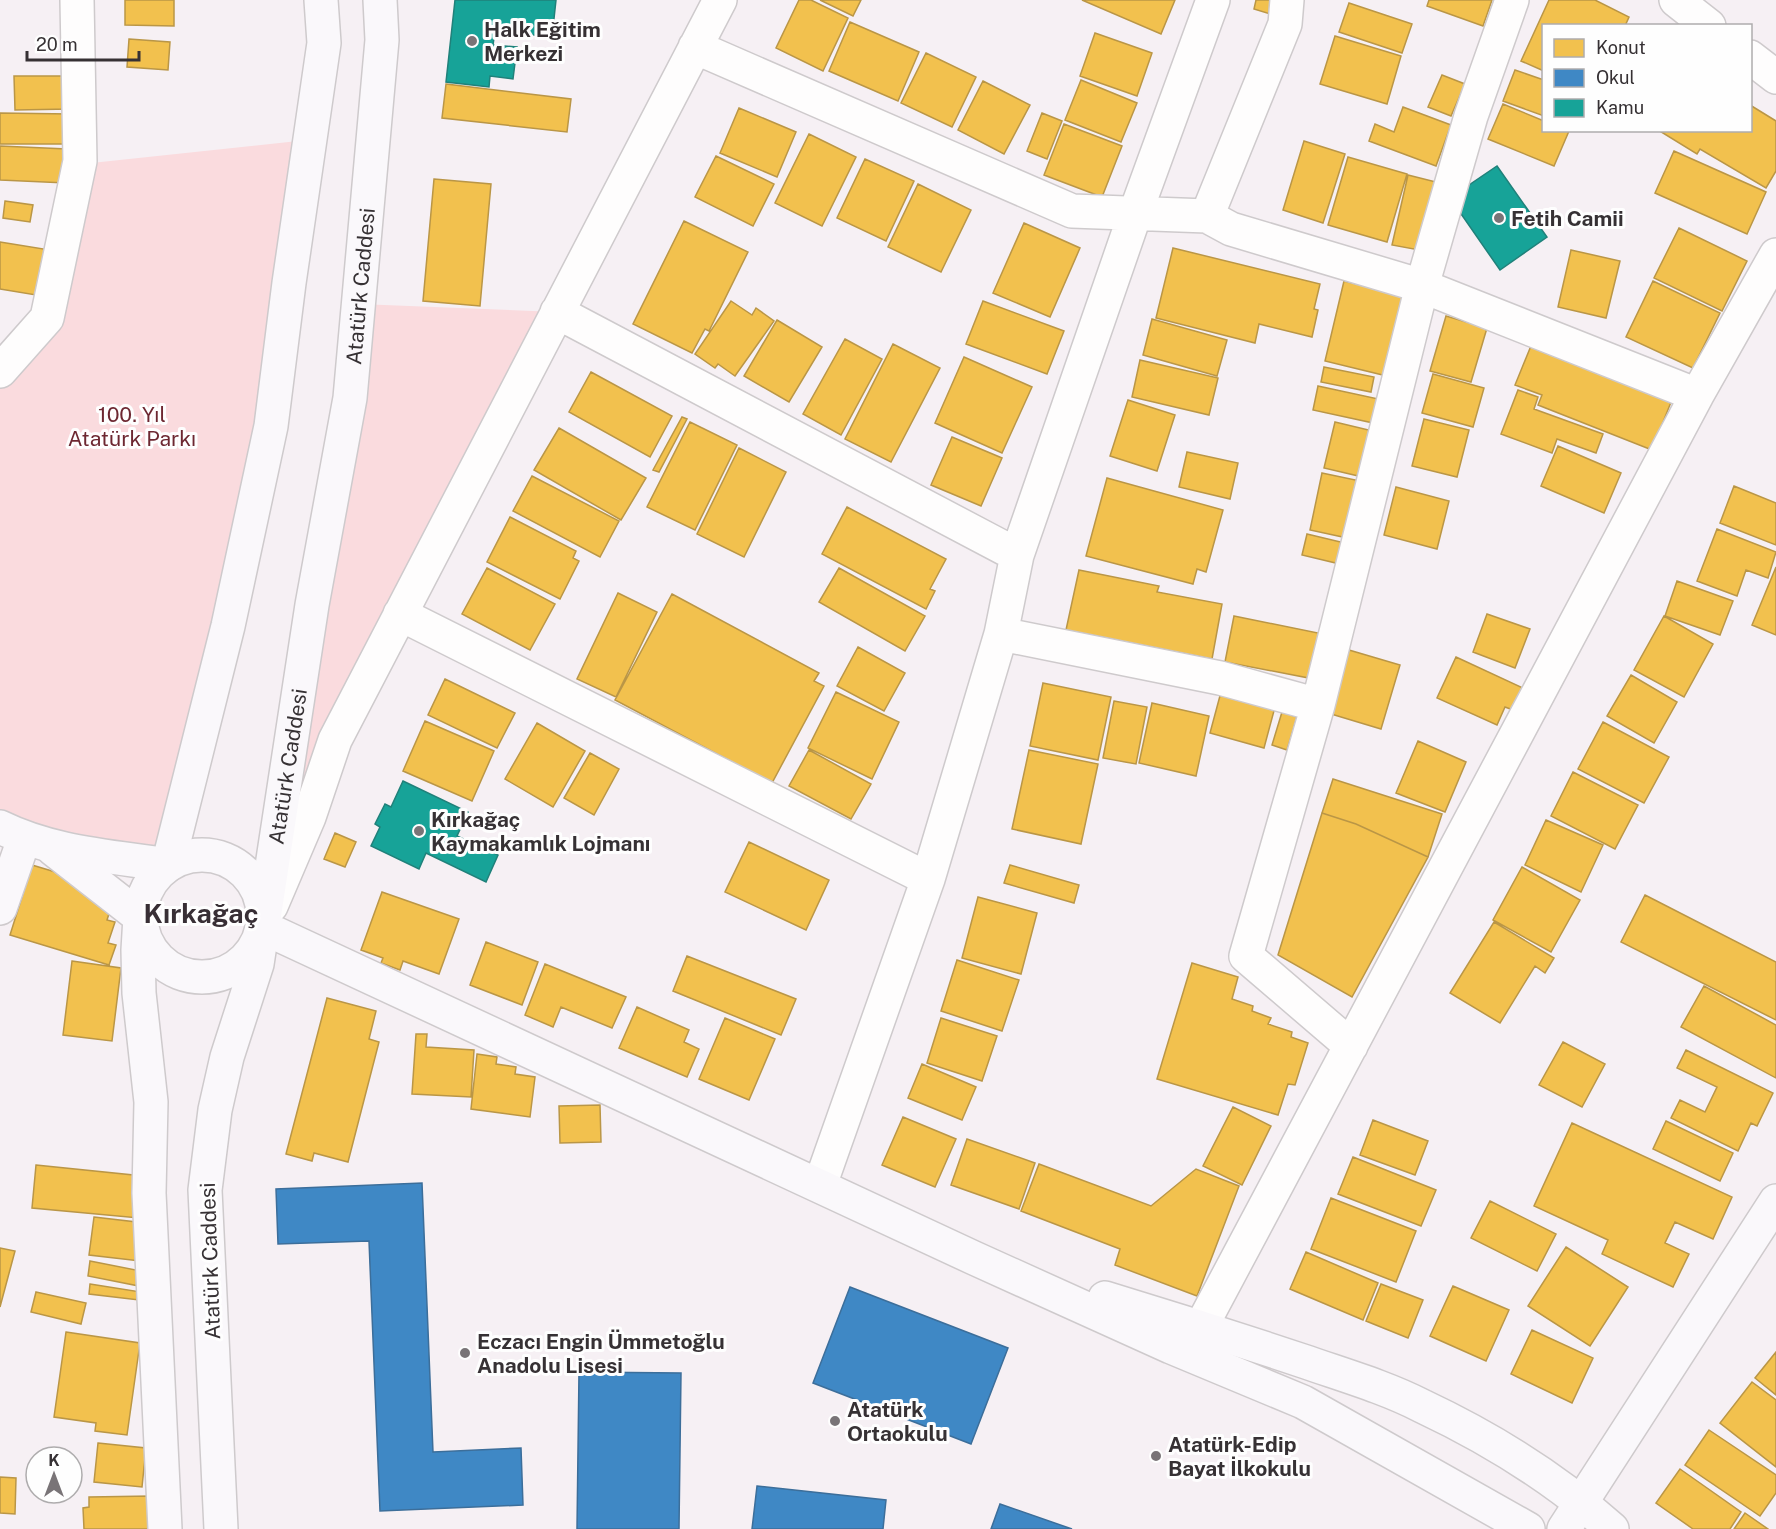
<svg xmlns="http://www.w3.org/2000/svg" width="1776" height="1529" viewBox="0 0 1776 1529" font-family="'Public Sans',sans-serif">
  <rect width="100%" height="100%" fill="#f6f0f4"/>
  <path fill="#fadbde" d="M 307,140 L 286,283 L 166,862 L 0,821 L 0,375 L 50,319 L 82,164 Z
    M 359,304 L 557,312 L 262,927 Z"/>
  <path fill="#f2c14e" stroke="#ba9646" stroke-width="1.5" d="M 125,0 L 174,0 L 174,26 L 125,25 Z
    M 799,0 L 811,0 L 848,18 L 823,71 L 776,48 Z
    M 820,0 L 861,0 L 853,16 Z
    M 1082,0 L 1175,0 L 1161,34 Z
    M 1256,0 L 1282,0 L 1277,16 L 1254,9 Z
    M 1429,0 L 1492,0 L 1483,26 L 1427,6 Z
    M 1549,0 L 1595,0 L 1629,17 L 1625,26 L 1544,26 L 1544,71 L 1521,61 Z
    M 1349,3 L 1412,24 L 1402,53 L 1339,32 Z
    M 850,22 L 919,52 L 898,101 L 829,71 Z
    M 1095,33 L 1152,53 L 1137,96 L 1080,76 Z
    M 1335,36 L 1401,56 L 1387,104 L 1320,84 Z
    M 129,39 L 170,42 L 168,70 L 127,67 Z
    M 926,53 L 976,77 L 952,127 L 901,103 Z
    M 1515,70 L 1544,80 L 1544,116 L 1503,101 Z
    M 1442,75 L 1465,84 L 1451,116 L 1428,107 Z
    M 14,76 L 70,76 L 70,109 L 15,110 Z
    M 1081,80 L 1137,103 L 1121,142 L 1065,120 Z
    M 983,81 L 1030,105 L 1004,154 L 958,130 Z
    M 446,84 L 571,99 L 567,132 L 442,118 Z
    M 1503,104 L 1544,121 L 1544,130 L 1569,131 L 1554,166 L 1488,139 Z
    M 1750,105 L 1776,121 L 1776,171 L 1766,188 L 1700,149 L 1697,154 L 1658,130 L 1750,130 Z
    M 1403,107 L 1451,125 L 1436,166 L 1369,141 L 1375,124 L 1394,132 Z
    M 739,108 L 796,132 L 777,177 L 720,153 Z
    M 0,113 L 70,114 L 69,144 L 0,144 Z
    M 1042,113 L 1062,121 L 1047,159 L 1027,151 Z
    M 1064,124 L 1122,146 L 1102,197 L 1044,175 Z
    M 809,134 L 856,157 L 822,226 L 775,203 Z
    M 1304,141 L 1345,154 L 1323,223 L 1283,210 Z
    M 0,146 L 67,149 L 66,183 L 0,180 Z
    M 1674,151 L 1766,192 L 1747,234 L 1655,193 Z
    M 716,156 L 774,184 L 753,226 L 695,197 Z
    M 1348,157 L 1407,174 L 1387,242 L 1328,225 Z
    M 865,159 L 914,181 L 886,241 L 837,218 Z
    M 1408,175 L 1436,182 L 1419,250 L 1392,245 Z
    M 434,179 L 491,184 L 480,306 L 423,301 Z
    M 918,184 L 971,210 L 941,272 L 888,247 Z
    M 5,201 L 33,205 L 30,222 L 3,218 Z
    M 684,221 L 748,252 L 709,331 L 705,329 L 692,353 L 633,324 Z
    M 1024,223 L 1080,248 L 1050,317 L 993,293 Z
    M 1679,228 L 1747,261 L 1722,311 L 1654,278 Z
    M 0,242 L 50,250 L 42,296 L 0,289 Z
    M 1173,248 L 1320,284 L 1314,309 L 1318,310 L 1312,337 L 1259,324 L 1255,343 L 1156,318 Z
    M 1571,250 L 1620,261 L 1606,318 L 1558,307 Z
    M 1344,281 L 1410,297 L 1391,377 L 1325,361 Z
    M 1653,281 L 1720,313 L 1693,368 L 1626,337 Z
    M 731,301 L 752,315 L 756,308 L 774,321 L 735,376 L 718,364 L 715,368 L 695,354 Z
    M 983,301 L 1064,331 L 1047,374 L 966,344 Z
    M 1446,316 L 1487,328 L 1471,382 L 1430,371 Z
    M 1152,319 L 1227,340 L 1217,376 L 1143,355 Z
    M 777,320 L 822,347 L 789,402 L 744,376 Z
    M 1535,336 L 1675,392 L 1652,450 L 1538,405 L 1542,395 L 1515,385 Z
    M 845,339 L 882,359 L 841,435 L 803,414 Z
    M 893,344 L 940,368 L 891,462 L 845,439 Z
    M 964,357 L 1032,387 L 1002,453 L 935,423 Z
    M 1140,360 L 1218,378 L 1209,415 L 1132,397 Z
    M 1324,367 L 1374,377 L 1371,392 L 1321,382 Z
    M 591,372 L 672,416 L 650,457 L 569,412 Z
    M 1433,374 L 1484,388 L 1473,427 L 1422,413 Z
    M 1318,386 L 1383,400 L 1378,424 L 1313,410 Z
    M 1518,390 L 1538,397 L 1534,409 L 1603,434 L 1596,453 L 1557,439 L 1552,453 L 1501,434 Z
    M 1128,400 L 1175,415 L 1157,471 L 1110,456 Z
    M 682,417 L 687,419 L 659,472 L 653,470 Z
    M 1424,419 L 1469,430 L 1457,477 L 1412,466 Z
    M 690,422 L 737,445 L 695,530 L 647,507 Z
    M 1335,422 L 1377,432 L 1367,478 L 1324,468 Z
    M 559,428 L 646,478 L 621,520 L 534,470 Z
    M 952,437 L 1002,458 L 981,506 L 931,485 Z
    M 1558,446 L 1621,473 L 1604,513 L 1541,486 Z
    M 739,448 L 786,472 L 744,557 L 697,534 Z
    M 1187,452 L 1238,463 L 1230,499 L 1179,487 Z
    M 1322,473 L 1365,482 L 1352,539 L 1310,530 Z
    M 532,476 L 619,521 L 600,557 L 513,511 Z
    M 1107,478 L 1223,510 L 1206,572 L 1197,569 L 1193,584 L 1086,556 Z
    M 1734,486 L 1776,503 L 1776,545 L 1720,523 Z
    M 1396,487 L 1449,501 L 1437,549 L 1384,535 Z
    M 847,507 L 946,559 L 930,589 L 935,591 L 926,609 L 822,554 Z
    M 510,517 L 576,551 L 573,558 L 579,561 L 560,599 L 487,562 Z
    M 1717,529 L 1776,552 L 1768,578 L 1746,570 L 1737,596 L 1697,581 Z
    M 1307,534 L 1349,544 L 1344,565 L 1302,555 Z
    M 1776,567 L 1776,635 L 1752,625 Z
    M 487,568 L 555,604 L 530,650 L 462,614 Z
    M 839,568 L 925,616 L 905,651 L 819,602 Z
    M 1079,570 L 1159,586 L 1157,592 L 1222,604 L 1212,659 L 1066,630 Z
    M 1677,581 L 1733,601 L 1720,635 L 1665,616 Z
    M 618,593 L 657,612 L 616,697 L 577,679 Z
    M 672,594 L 819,673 L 814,681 L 824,686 L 772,783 L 615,700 Z
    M 1487,614 L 1530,629 L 1515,668 L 1473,652 Z
    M 1234,616 L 1323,634 L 1314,679 L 1225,662 Z
    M 1664,616 L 1713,644 L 1684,697 L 1634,670 Z
    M 858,647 L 905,673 L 884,711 L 837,686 Z
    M 1349,650 L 1400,665 L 1381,729 L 1331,714 Z
    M 1456,657 L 1523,688 L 1513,710 L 1505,707 L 1497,725 L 1437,698 Z
    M 1631,675 L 1677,702 L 1654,743 L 1607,716 Z
    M 445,679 L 515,713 L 497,748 L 428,715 Z
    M 1043,683 L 1111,697 L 1098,760 L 1030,746 Z
    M 836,692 L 899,722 L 872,779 L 808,748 Z
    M 1221,692 L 1275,707 L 1264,748 L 1210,733 Z
    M 1114,701 L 1147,707 L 1136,764 L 1103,758 Z
    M 1152,703 L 1209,716 L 1196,776 L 1139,763 Z
    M 1282,712 L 1297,717 L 1287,750 L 1272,745 Z
    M 425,721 L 494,751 L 472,801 L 403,771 Z
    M 1603,722 L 1669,757 L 1644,803 L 1578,769 Z
    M 537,723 L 585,751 L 553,807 L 505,779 Z
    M 1418,741 L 1466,762 L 1445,812 L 1396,793 Z
    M 809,750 L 871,784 L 851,819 L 789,786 Z
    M 1029,750 L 1098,764 L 1081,844 L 1012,829 Z
    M 590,753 L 619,769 L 594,815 L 564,798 Z
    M 1573,772 L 1638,805 L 1615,849 L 1551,816 Z
    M 1333,779 L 1442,814 L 1428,857 L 1356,824 L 1322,813 Z
    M 1322,813 L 1356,824 L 1428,857 L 1352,997 L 1278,955 Z
    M 1546,820 L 1603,845 L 1581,892 L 1525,865 Z
    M 335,833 L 356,842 L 345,867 L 324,859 Z
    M 749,842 L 829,880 L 806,930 L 725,892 Z
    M 32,865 L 82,880 L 114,898 L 107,920 L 115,922 L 108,943 L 116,945 L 109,965 L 10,935 Z
    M 1010,865 L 1079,885 L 1074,903 L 1004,883 Z
    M 1522,867 L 1580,900 L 1551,952 L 1493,920 Z
    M 382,892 L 459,919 L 439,974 L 403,961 L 400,970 L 381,963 L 383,958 L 361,950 Z
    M 1645,895 L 1776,962 L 1776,1020 L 1621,942 Z
    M 978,897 L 1037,913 L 1021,974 L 962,958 Z
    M 1494,922 L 1554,958 L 1545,973 L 1535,966 L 1500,1023 L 1450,993 Z
    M 486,942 L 538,962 L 522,1005 L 470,985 Z
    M 687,956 L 796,999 L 781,1035 L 673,991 Z
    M 957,960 L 1019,980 L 1002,1031 L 941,1011 Z
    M 72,961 L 121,968 L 112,1041 L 63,1035 Z
    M 1192,963 L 1238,977 L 1232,999 L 1253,1006 L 1252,1011 L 1271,1018 L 1268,1024 L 1292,1032 L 1291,1037 L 1308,1043 L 1295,1085 L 1288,1084 L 1278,1115 L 1157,1079 Z
    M 545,964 L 626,997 L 612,1028 L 561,1007 L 553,1027 L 525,1015 Z
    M 1704,986 L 1776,1025 L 1776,1078 L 1681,1027 Z
    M 327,998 L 376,1011 L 369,1039 L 379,1042 L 348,1162 L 314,1153 L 312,1161 L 286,1154 Z
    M 637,1007 L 689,1030 L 684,1042 L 699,1049 L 687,1077 L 619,1048 Z
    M 725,1018 L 775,1039 L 749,1100 L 699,1079 Z
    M 941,1018 L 997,1036 L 982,1081 L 927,1063 Z
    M 416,1034 L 427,1034 L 426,1047 L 474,1050 L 471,1097 L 412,1094 Z
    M 1563,1042 L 1605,1064 L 1582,1107 L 1539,1085 Z
    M 1686,1050 L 1773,1093 L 1757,1126 L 1751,1123 L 1738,1151 L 1671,1118 L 1680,1100 L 1705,1112 L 1717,1087 L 1677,1068 Z
    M 477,1054 L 497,1057 L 496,1064 L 516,1067 L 515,1074 L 535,1077 L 530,1117 L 471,1109 Z
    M 922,1064 L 976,1087 L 962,1120 L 908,1098 Z
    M 600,1105 L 601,1142 L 560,1143 L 559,1106 Z
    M 1233,1107 L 1271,1126 L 1242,1185 L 1203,1166 Z
    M 903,1117 L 956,1139 L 935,1187 L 882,1165 Z
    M 1373,1120 L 1428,1141 L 1415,1175 L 1360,1155 Z
    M 1666,1121 L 1733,1153 L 1720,1181 L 1653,1149 Z
    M 1572,1123 L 1732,1197 L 1713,1239 L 1675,1222 L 1665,1243 L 1689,1254 L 1673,1287 L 1602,1254 L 1608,1240 L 1534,1206 Z
    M 967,1139 L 1035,1163 L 1019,1209 L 951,1185 Z
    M 1353,1157 L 1436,1190 L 1421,1226 L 1338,1194 Z
    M 1039,1164 L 1151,1206 L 1196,1169 L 1239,1186 L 1197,1296 L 1115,1265 L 1120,1249 L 1021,1211 Z
    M 36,1165 L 143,1176 L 139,1218 L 32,1208 Z
    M 1331,1198 L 1416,1231 L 1396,1282 L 1311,1249 Z
    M 1490,1201 L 1556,1234 L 1537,1271 L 1471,1238 Z
    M 94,1217 L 145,1223 L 140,1261 L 89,1255 Z
    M 1566,1247 L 1628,1287 L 1590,1346 L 1528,1306 Z
    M 0,1248 L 15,1251 L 0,1307 Z
    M 1306,1252 L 1378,1283 L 1363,1320 L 1290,1289 Z
    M 90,1261 L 141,1271 L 139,1286 L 88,1276 Z
    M 90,1284 L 141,1292 L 139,1300 L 89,1294 Z
    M 1381,1284 L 1423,1300 L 1408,1338 L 1366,1321 Z
    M 1453,1286 L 1509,1310 L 1486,1361 L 1430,1336 Z
    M 36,1292 L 86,1303 L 81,1324 L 31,1312 Z
    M 1532,1330 L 1593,1358 L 1572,1403 L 1511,1374 Z
    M 66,1332 L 140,1343 L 127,1435 L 95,1431 L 96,1423 L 54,1417 Z
    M 1776,1352 L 1776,1395 L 1755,1378 Z
    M 1752,1382 L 1776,1400 L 1776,1467 L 1720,1423 Z
    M 1709,1430 L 1776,1475 L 1776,1493 L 1760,1516 L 1685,1465 Z
    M 98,1443 L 146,1448 L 142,1487 L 94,1482 Z
    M 1680,1469 L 1741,1512 L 1730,1529 L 1693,1529 L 1656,1503 Z
    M 0,1477 L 16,1478 L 15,1514 L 0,1513 Z
    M 151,1496 L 151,1529 L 84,1529 L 83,1508 L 89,1507 L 89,1497 Z
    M 1745,1513 L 1768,1529 L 1734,1529 Z"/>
  <path fill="#3f88c5" stroke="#3c6e9a" stroke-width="1.5" d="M 422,1183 L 433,1452 L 521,1448 L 523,1505 L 380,1511 L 369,1241 L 278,1244 L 276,1189 Z
    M 850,1287 L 1008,1348 L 971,1444 L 813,1383 Z
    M 579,1372 L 681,1373 L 679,1529 L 577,1529 Z
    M 757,1486 L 886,1500 L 883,1529 L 752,1529 Z
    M 1000,1504 L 1072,1529 L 991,1529 Z"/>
  <path fill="#17a398" stroke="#20817a" stroke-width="1.5" d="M 455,0 L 556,0 L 552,37 L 495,31 L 493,45 L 517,47 L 513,79 L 490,76 L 489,87 L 446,82 Z
    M 1497,166 L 1547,237 L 1500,270 L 1450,198 Z
    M 403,781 L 468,812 L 457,836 L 498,855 L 486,882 L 426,853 L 419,869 L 371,846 L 380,827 L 375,824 L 385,804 L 391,807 Z"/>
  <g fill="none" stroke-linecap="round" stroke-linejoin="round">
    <g stroke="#cecacc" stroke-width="36">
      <path id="street" d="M 1676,0 L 1709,26
        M 695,47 L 1072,211 L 1207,216 L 1231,229 L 1422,286 L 1697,395
        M 1750,57 L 1776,77
        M 1207,216 L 1285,24 L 1287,0
        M 557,312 L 1017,555
        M 0,371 L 47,318 L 80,161 L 77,0
        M 400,614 L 928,879
        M 1001,634 L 1220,678 L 1318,705
        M 271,906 L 309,817 L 335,740 L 720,0
        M 1351,1046 L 1246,956 L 1318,705 L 1422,286 L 1471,116 L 1512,0
        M 820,1185 L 928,879 L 1001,634 L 1017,555 L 1135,214 L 1213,0
        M 1201,1327 L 1697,395 L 1776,255"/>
    </g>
    <g stroke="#cecacc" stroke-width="36">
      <g id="secondary">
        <path d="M 0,827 C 53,853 110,856 168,865 L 228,626 L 271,426 L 289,283 L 324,43 L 321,0"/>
        <path d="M 53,849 L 140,917 L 138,950 L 139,993 L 151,1102 L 149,1193 L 165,1529"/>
        <circle cx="202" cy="916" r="61"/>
        <path d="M 0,908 L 24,839"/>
        <path d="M 262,927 L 974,1258 L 1171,1347 L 1303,1402 L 1528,1529"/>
        <path d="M 1105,1298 C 1171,1318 1237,1339 1303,1361 C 1343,1375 1385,1387 1422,1406 C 1490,1438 1556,1479 1612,1529"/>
        <path id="s1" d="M 221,1529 L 205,1190 L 215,1110 L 227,1057 L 257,964 L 312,605 L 350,398 L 382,40 L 380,0"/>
        <path d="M 1564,1529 L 1776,1201"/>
      </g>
    </g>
    <use href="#street" stroke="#fefdfd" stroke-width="33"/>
    <use href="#secondary" stroke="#faf8fb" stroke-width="33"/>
  </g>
  <g fill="#797477" stroke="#fefefe" stroke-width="2">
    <circle cx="472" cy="41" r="6"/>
    <circle cx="1499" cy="218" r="6"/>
    <circle cx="419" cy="831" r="6"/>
    <circle cx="465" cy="1353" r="6"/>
    <circle cx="835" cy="1421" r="6"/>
    <circle cx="1156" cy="1456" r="6"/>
  </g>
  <g text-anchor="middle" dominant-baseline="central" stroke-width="6" stroke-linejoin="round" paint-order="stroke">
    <g font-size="21" font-weight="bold" fill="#363134" stroke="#fefefe" text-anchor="start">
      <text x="484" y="29">Halk Eğitim<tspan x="484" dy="24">Merkezi</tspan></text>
      <text x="1511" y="218">Fetih Camii</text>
      <text x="431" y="819">Kırkağaç<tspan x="431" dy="24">Kaymakamlık Lojmanı</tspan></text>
      <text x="477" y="1341">Eczacı Engin Ümmetoğlu<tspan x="477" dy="24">Anadolu Lisesi</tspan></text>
      <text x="847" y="1409">Atatürk<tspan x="847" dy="24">Ortaokulu</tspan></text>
      <text x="1168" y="1444">Atatürk-Edip<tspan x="1168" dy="24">Bayat İlkokulu</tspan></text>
    </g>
    <g font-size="21" fill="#363134" stroke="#fefefe">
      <text stroke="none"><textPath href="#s1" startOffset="1258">Atatürk Caddesi</textPath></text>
      <text stroke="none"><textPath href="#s1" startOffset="772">Atatürk Caddesi</textPath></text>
      <text transform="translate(210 1261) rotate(-92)">Atatürk Caddesi</text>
    </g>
    <g font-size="21" fill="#6d2731" stroke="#fefefe">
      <text x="132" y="414">100. Yıl<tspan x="132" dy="24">Atatürk Parkı</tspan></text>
    </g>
    <g font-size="27" font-weight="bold" fill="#382f35" stroke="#fefefe">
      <text x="201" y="913">Kırkağaç</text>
    </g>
  </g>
  <rect x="1542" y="24" width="210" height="108" fill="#fefefe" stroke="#aeacad" stroke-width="1.5"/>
  <rect x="1554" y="39" width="30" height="18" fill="#f2c14e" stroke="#aeacad" stroke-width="1.5"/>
  <text x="1596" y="54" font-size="18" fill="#363134">Konut</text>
  <rect x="1554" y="69" width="30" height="18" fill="#3f88c5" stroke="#aeacad" stroke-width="1.5"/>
  <text x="1596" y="84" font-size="18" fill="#363134">Okul</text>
  <rect x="1554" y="99" width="30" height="18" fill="#17a398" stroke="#aeacad" stroke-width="1.5"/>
  <text x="1596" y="114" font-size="18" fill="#363134">Kamu</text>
  <g transform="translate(54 1475)"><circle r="28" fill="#fefefe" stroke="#aeacad" stroke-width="1.5"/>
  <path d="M0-4.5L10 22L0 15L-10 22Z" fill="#797477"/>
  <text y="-9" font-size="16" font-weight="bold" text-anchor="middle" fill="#363134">K</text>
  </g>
  <path d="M27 51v9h112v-9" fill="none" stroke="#363134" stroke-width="3"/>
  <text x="36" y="51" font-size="18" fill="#363134" stroke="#fefefe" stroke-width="4.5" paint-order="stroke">20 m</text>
</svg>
